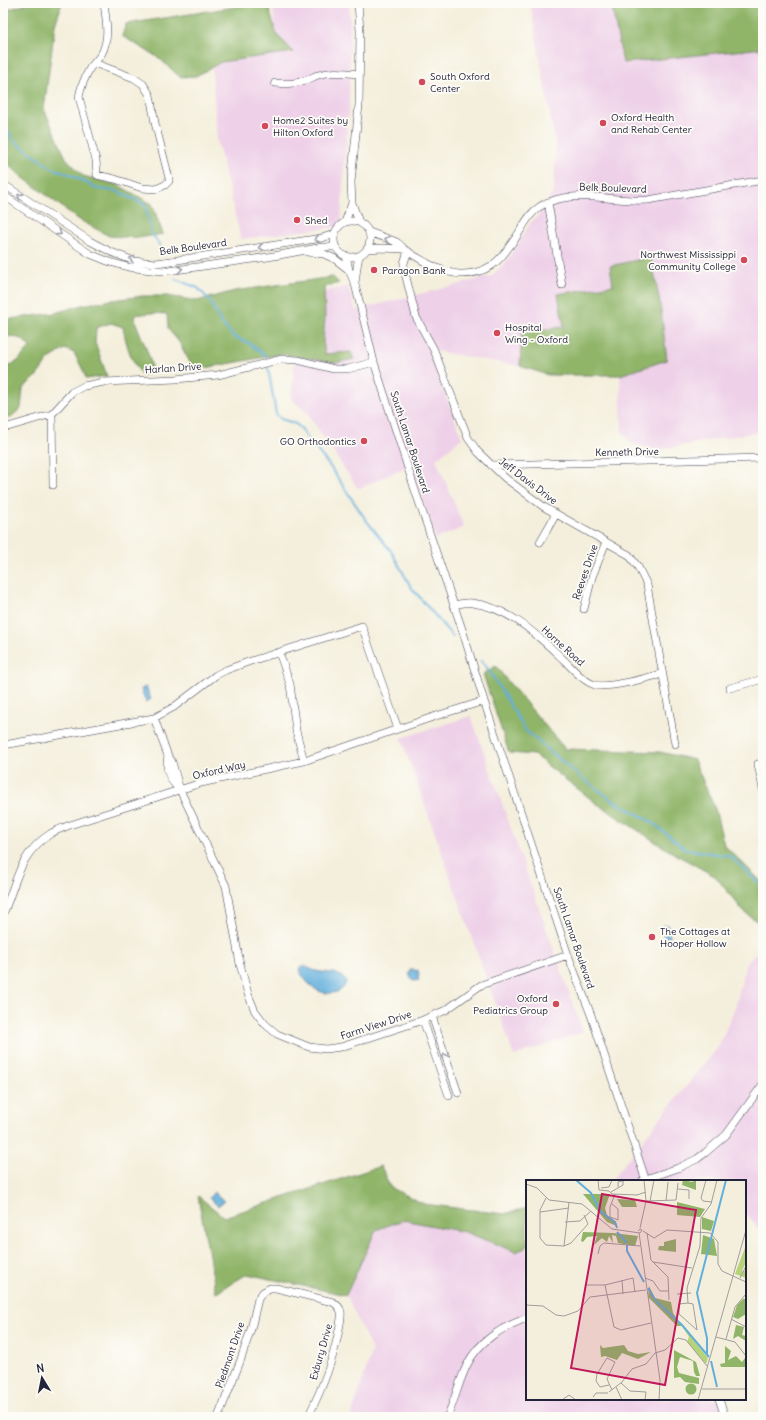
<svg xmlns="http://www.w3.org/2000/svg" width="766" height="1420" viewBox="0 0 766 1420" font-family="Delius,sans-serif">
  <rect width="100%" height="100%" fill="#fdfcf7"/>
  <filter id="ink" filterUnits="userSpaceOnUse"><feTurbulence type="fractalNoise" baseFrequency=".025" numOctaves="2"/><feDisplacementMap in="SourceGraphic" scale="8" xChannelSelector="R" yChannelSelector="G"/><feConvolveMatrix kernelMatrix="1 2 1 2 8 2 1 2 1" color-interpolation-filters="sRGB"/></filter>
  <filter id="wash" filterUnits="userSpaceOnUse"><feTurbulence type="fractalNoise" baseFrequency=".012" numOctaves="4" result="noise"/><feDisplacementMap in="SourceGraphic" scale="16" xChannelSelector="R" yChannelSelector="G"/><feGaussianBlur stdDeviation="0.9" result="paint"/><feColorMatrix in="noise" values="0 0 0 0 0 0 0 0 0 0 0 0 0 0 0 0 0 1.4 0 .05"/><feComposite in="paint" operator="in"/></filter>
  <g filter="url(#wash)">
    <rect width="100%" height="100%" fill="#f4efdc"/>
    <path fill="#eed0e8" d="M 273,3 L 349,3 L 350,30 L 349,107 L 343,184 L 341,226 L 241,239 L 217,140 L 211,56 L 275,29 Z
      M 530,3 L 611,3 L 623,63 L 763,48 L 763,431 L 656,450 L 630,443 L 622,431 L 620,375 L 667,360 L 660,303 L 651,257 L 613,285 L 558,295 L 564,327 L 522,332 L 520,366 L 428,350 L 462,438 L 436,459 L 464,527 L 436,539 L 411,465 L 358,489 L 308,414 L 291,399 L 296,349 L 325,291 L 348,287 L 356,310 L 492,276 L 508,259 L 531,222 L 541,213 L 554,190 L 556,147 Z
      M 471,716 L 583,1032 L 514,1056 L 401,738 Z
      M 763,949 L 763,1237 L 745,1211 L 745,1181 L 611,1181 L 661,1117 L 719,1046 L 736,1005 L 746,962 Z
      M 403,1220 L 465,1232 L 516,1252 L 527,1247 L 527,1399 L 724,1399 L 730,1417 L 351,1417 L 372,1350 L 346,1295 L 376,1230 Z"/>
    <path fill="#90b569" stroke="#596c52" d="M 30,3 L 62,3 L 55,25 L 44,109 L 66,158 L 83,176 L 118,185 L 152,204 L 163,234 L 138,238 L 109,236 L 78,219 L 21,176 L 3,159 L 3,11 Z
      M 260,3 L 267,3 L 277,35 L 294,52 L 221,62 L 196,76 L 180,77 L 159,58 L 122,36 L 126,24 Z
      M 611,3 L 763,3 L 763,48 L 623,63 Z
      M 651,257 L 660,303 L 667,360 L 620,375 L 548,375 L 520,366 L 522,332 L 564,327 L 558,294 L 613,285 L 610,266 Z
      M 333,277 L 339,283 L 324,287 L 325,319 L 323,340 L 325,354 L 351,352 L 354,359 L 336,363 L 282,354 L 194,370 L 179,342 L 168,329 L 167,314 L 150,313 L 135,315 L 134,317 C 140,336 150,353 153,373 L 142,375 C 131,361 126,344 123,327 L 111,323 L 96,328 L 95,342 L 107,376 L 86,379 L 83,370 L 74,353 L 65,349 L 49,359 L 36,377 L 23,388 L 21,408 L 11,417 L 3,419 L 3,379 L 5,368 L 18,361 L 30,347 L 22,339 L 10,336 L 3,341 L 3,320 L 55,313 L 82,305 L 99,302 L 142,296 L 168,296 L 197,301 L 235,291 Z
      M 496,666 L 505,678 L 565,749 L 660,752 L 694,760 L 715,809 L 724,845 L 763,883 L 763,926 L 743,911 L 716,877 L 668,850 L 596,803 L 534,755 L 509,753 L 483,674 Z
      M 381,1166 L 390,1187 L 424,1204 L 504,1214 L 527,1208 L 527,1247 L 516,1252 L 465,1232 L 403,1220 L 376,1230 L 346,1295 L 247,1274 L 216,1293 L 198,1196 L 224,1217 Z"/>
    <path fill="#62afdc" stroke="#42688c" d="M 146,687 L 151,699 L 146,702 L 141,689 Z
      M 668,925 L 670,937 L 664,938 L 662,926 Z
      M 305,966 C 309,968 312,970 316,971 C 328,974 336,970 346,980 C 346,993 328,996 319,991 C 311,988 303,978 299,970 L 300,967 Z
      M 414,969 L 415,971 L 418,970 L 419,976 L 418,977 L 419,980 L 413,981 L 413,979 L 411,979 L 409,973 L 411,972 L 410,970 Z
      M 214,1192 L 224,1201 L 218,1206 L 209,1198 Z"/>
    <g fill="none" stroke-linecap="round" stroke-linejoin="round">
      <path stroke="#62afdc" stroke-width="2" d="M 3,114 L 5,116 L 6,128 L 15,142 L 52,168 L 71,175 L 98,189 L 117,191 L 144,204 L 146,208 L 151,232 L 164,252
        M 175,279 L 198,288 L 210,301 L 221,323 L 234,337 L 249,343 L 266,356
        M 268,368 L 276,414 L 281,419 L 294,423 L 301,428 L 307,438 L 329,465 L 366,520 L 391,551 L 411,587 L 453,637
        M 481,661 L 488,669 L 526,731 L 578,775 L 612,800 L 652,822 L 685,849 L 730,856 L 763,887"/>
    </g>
  </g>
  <g filter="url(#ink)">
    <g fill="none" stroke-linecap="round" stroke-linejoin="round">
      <g stroke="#424153" stroke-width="8">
        <path id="minor" d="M 358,3 L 360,31 L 359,105 L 351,182 L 352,203 L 359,222
          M 94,63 L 134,78 L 143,84 L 150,95 L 155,123 L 169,178 L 169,181 L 165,185 L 156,189 L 142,188 L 115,179 L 97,175 L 96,160 L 79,97 C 81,86 85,77 90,68 C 94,63 99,58 102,53 C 110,37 106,20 104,3
          M 275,83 C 287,84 295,84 306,80 C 310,79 314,76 318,75 C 331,71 345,73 359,74
          M 3,184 L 90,241 L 111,252 L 134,261 L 156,263 L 171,261 L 322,238 L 334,234
          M 3,195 L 90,254 L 110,262 L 128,267 L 151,270 L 168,271 L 268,257 L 323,247 L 335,247
          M 548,202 L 562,285
          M334 239a18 18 0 1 1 36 0a18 18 0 1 1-36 0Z
          M 345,222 L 352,203
          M 369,232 C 378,236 389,238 398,243 C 400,244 402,247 404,249 C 411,254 420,259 427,263 C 448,275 469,279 491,266 C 501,260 508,248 515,239 C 525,224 530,209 549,202 C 581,190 615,202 648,200 L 763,180
          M 368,249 L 382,248 L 404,249
          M 408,251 L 404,263 L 404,269 L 416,317 L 434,350 L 468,438 L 478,452 L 505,478 L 544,507 L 629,555 L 638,567 L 647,585 L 675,744
          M 307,252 L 324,254 L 335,259 L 349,270
          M 346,256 L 349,270 L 355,284 L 374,362 L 414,487 L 463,632 L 484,701 L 568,955 L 591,1015 L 646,1181
          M 355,283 L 357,267 L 359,256
          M 3,427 L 8,427 L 52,414
          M 491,465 L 763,458
          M 53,485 L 52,414 L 72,392 L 84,386 L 104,382 L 176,379 L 218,375 L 282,359 L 298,360 L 334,369 L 348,369 L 374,362
          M 540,542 L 556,514
          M 453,605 C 459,604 466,602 472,603 C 509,607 538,636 564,660 C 573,669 583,681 595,685 C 610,689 646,678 662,674
          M 584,609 L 592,577 L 606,542
          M 279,652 L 290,684 L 296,731 L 304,761
          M 730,688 L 763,679
          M 154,718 L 168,756 L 172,762 L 180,790 L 226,886 L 240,964 L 248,994 L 255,1011 L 265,1024 L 277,1034 L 309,1047 L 326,1049 L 341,1047 L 423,1020 L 446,1010 L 481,985 L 568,955
          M 4,745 L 154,718 L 174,707 L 216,675 L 226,670 L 248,662 L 362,626 L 398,729
          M 168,756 C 165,770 169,780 180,790
          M 763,763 L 758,764 L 763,789
          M 3,914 C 17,882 18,855 50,834 C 56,830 63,828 70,825 L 201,783 L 304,761 L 436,716 L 484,701
          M 432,1016 L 458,1093
          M 423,1020 L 449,1096
          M 643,1180 L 678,1168 L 697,1159 L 705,1153 L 726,1135 L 763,1084
          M 719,1399 L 725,1417
          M 218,1417 L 240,1362 L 251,1329 L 258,1299 L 263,1292 L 270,1288 L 276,1288 L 333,1302 C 337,1305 340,1307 341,1312 C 342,1317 340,1324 339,1330 C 333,1361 322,1389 308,1417
          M 447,1417 C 455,1400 459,1381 467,1365 C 479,1340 503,1327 527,1318"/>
      </g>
      <use href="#minor" stroke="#fff" stroke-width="7"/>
    </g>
    <defs><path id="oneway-chevron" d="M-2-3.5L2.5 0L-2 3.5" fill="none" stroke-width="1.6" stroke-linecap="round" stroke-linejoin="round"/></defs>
    <g stroke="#9c9ca7">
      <use href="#oneway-chevron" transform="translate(20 196) rotate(-147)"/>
      <use href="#oneway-chevron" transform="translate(59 233) rotate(34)"/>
      <use href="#oneway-chevron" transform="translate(317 239) rotate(170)"/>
      <use href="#oneway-chevron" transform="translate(387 239) rotate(-160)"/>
      <use href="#oneway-chevron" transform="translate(261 247) rotate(172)"/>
      <use href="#oneway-chevron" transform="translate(132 259) rotate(-165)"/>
      <use href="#oneway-chevron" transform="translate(180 269) rotate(-7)"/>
      <use href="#oneway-chevron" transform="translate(445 1056) rotate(-109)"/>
    </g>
  </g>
  <g fill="#d1495b" stroke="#fdfcf7" stroke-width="1.5">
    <circle cx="422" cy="82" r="4"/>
    <circle cx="603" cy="123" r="4"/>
    <circle cx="265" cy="126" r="4"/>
    <circle cx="297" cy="220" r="4"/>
    <circle cx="744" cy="260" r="4"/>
    <circle cx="374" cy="270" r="4"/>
    <circle cx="497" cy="333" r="4"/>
    <circle cx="364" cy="441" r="4"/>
    <circle cx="652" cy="937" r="4"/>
    <circle cx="556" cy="1004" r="4"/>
  </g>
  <g text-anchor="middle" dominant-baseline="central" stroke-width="3.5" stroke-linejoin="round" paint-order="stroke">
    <g font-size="10" fill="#22223b" stroke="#fdfcf7" text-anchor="start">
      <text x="430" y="76">South Oxford<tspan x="430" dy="12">Center</tspan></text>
      <text x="611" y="117">Oxford Health<tspan x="611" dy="12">and Rehab Center</tspan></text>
      <text x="273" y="120">Home2 Suites by<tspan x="273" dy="12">Hilton Oxford</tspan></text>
      <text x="305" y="220">Shed</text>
      <text x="736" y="254" text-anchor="end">Northwest Mississippi<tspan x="736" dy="12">Community College</tspan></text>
      <text x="382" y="270">Paragon Bank</text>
      <text x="505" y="327">Hospital<tspan x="505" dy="12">Wing - Oxford</tspan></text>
      <text x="356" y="441" text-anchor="end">GO Orthodontics</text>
      <text x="660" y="931">The Cottages at<tspan x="660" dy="12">Hooper Hollow</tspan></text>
      <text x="548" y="998" text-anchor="end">Oxford<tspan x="548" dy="12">Pediatrics Group</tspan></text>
    </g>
    <g font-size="10" fill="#22223b" stroke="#fdfcf7">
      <text transform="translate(613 188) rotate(2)">Belk Boulevard</text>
      <text transform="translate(193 247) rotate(-8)">Belk Boulevard</text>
      <text transform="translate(173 368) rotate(-4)">Harlan Drive</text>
      <text transform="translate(410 442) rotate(72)">South Lamar Boulevard</text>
      <text transform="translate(627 452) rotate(-1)">Kenneth Drive</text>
      <text transform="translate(528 481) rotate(37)">Jeff Davis Drive</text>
      <text transform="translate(585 572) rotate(-71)">Reeves Drive</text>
      <text transform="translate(563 646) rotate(42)">Horne Road</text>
      <text transform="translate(219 770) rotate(-13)">Oxford Way</text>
      <text transform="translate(574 938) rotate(71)">South Lamar Boulevard</text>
      <text transform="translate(376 1025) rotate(-18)">Farm View Drive</text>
      <text transform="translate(321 1352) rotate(-74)">Exbury Drive</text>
      <text transform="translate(230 1355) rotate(-71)">Piedmont Drive</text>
    </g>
  </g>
  <g transform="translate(526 1180)">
    <rect width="220" height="220" fill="#f4efdc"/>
    <path d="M 220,65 L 220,82 L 216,91 L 220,91 L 220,98 L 209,94 ZM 156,146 L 157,146 L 182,178 L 180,184 L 161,162 L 163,157 Z" fill="#b6d379"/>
    <path d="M 157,0 L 166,2 L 170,0 L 170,10 L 156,5 ZM 57,14 L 84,14 L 79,28 L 81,35 L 90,42 L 91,46 L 81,42 ZM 91,19 L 109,20 L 111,27 L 96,27 ZM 151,22 L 179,29 L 174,37 L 151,35 ZM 176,37 L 188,41 L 185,51 L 176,49 ZM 57,52 L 87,53 L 112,56 L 109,66 L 92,63 L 90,56 L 86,55 L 87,63 L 83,56 L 81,62 L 76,58 L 68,65 L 71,56 L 61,57 L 57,62 L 55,61 ZM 177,55 L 188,59 L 191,76 L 175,74 ZM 150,59 L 150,72 L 132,70 L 133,66 L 138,66 L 138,62 ZM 123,106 L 129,118 L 145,122 L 147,133 L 156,146 L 151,146 L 122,117 ZM 217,119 L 220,119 L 220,134 L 212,139 L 207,137 L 211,125 ZM 210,145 L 218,147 L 216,155 L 220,156 L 220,161 L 212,156 L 207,159 ZM 74,165 L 77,168 L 98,165 L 102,171 L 112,174 L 125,172 L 112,179 L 96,173 L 91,180 L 79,176 L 75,177 ZM 199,166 L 205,171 L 202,180 L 210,176 L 216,182 L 219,178 L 220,187 L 195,187 L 194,184 L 199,183 ZM 148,170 L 170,182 L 174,196 L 170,196 L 168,192 L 167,181 L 154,177 L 151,187 L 153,193 L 173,198 L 173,204 L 159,202 L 154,197 L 148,198 ZM159.5 209a5.5 5.5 0 1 1 11 0a5.5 5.5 0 1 1-11 0Z" fill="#90b569"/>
    <path fill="none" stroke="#62afdc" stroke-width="2" d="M 50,0 L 65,13 L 75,32 L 89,42 L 91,48M 91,52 L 101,63M 101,65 L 101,71 L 118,102M 122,108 L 130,121 L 156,145 L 183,177M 181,175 L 181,158 L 171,113 L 200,0M 185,181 L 191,207"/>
    <path fill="none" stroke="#a09d9c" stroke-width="1" d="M 72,0 L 73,10 L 83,11 L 86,14 L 111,15 L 120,12M 180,0 L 175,18 L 177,21 L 186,22M 0,4 L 11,8 L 23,20 L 56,24 L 86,49 L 114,53 L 116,50 L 114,49 L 112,51M 92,7 L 92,2 L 100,0M 75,8 L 83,7 L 86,0M 152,9 L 163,10 L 163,19M 85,12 L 97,5 L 97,1M 20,18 L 14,30 L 14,58 L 20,65 L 38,66 L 45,63 L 62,44 L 58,35M 120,21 L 150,20 L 152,3M 124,21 L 128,0M 140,21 L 142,2M 86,24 L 92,29 L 92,40 L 84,37 L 84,27 L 89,14M 14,32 L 43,28M 39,42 L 54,41 L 65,31M 114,48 L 120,21 L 118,0M 117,51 L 128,58 L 141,50 L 184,53 L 192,62 L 192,84 L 196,91 L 220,102M 113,53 L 134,200 L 133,220M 121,53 L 125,80 L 142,97 L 143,120M 38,66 L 43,22M 72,74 L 74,66 L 78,63 L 114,66M 127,82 L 166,88M 119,98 L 127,101 L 134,111 L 143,111M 214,98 L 220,86M 96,100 L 97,114M 60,105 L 79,105 L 107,98 L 109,112M 79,105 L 88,147 L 95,150 L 125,143M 151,114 L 165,113M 162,123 L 167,124 L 171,150 L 153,134 L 153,124 L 162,123 L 161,108 L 174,66 L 175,38 L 185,24 L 191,0M 0,125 L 17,126 L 30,135 L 38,136 L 52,131 L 64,117 L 120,110M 205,139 L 220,147M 190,157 L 209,162 L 220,176M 200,159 L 209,127 L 220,114M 95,203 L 104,211 L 120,212 L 119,220M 83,205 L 74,207 L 70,201 L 71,194 L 81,178 L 89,182 L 81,199 L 86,210M 90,207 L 96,220M 176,209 L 220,209M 83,212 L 96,202 L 106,189 L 120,184 L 129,173 L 139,170 L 152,158 L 160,160 L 181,186M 67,217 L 70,213 L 82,213M 36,220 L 43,215 L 50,220M 172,220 L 220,50"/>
    <path fill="#c2185b" fill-opacity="0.15" stroke="#c2185b" stroke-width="2" d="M 76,14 L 170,30 L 139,205 L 45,188 Z"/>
    <rect width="220" height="220" fill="none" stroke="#22223b" stroke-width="2"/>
  </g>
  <rect width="766" height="1420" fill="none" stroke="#fdfcf7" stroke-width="16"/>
  <g transform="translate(42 1378) rotate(350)" stroke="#fdfcf7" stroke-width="3" paint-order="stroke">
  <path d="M0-3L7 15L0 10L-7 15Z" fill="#22223b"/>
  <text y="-6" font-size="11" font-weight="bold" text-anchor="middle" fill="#22223b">N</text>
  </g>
</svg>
